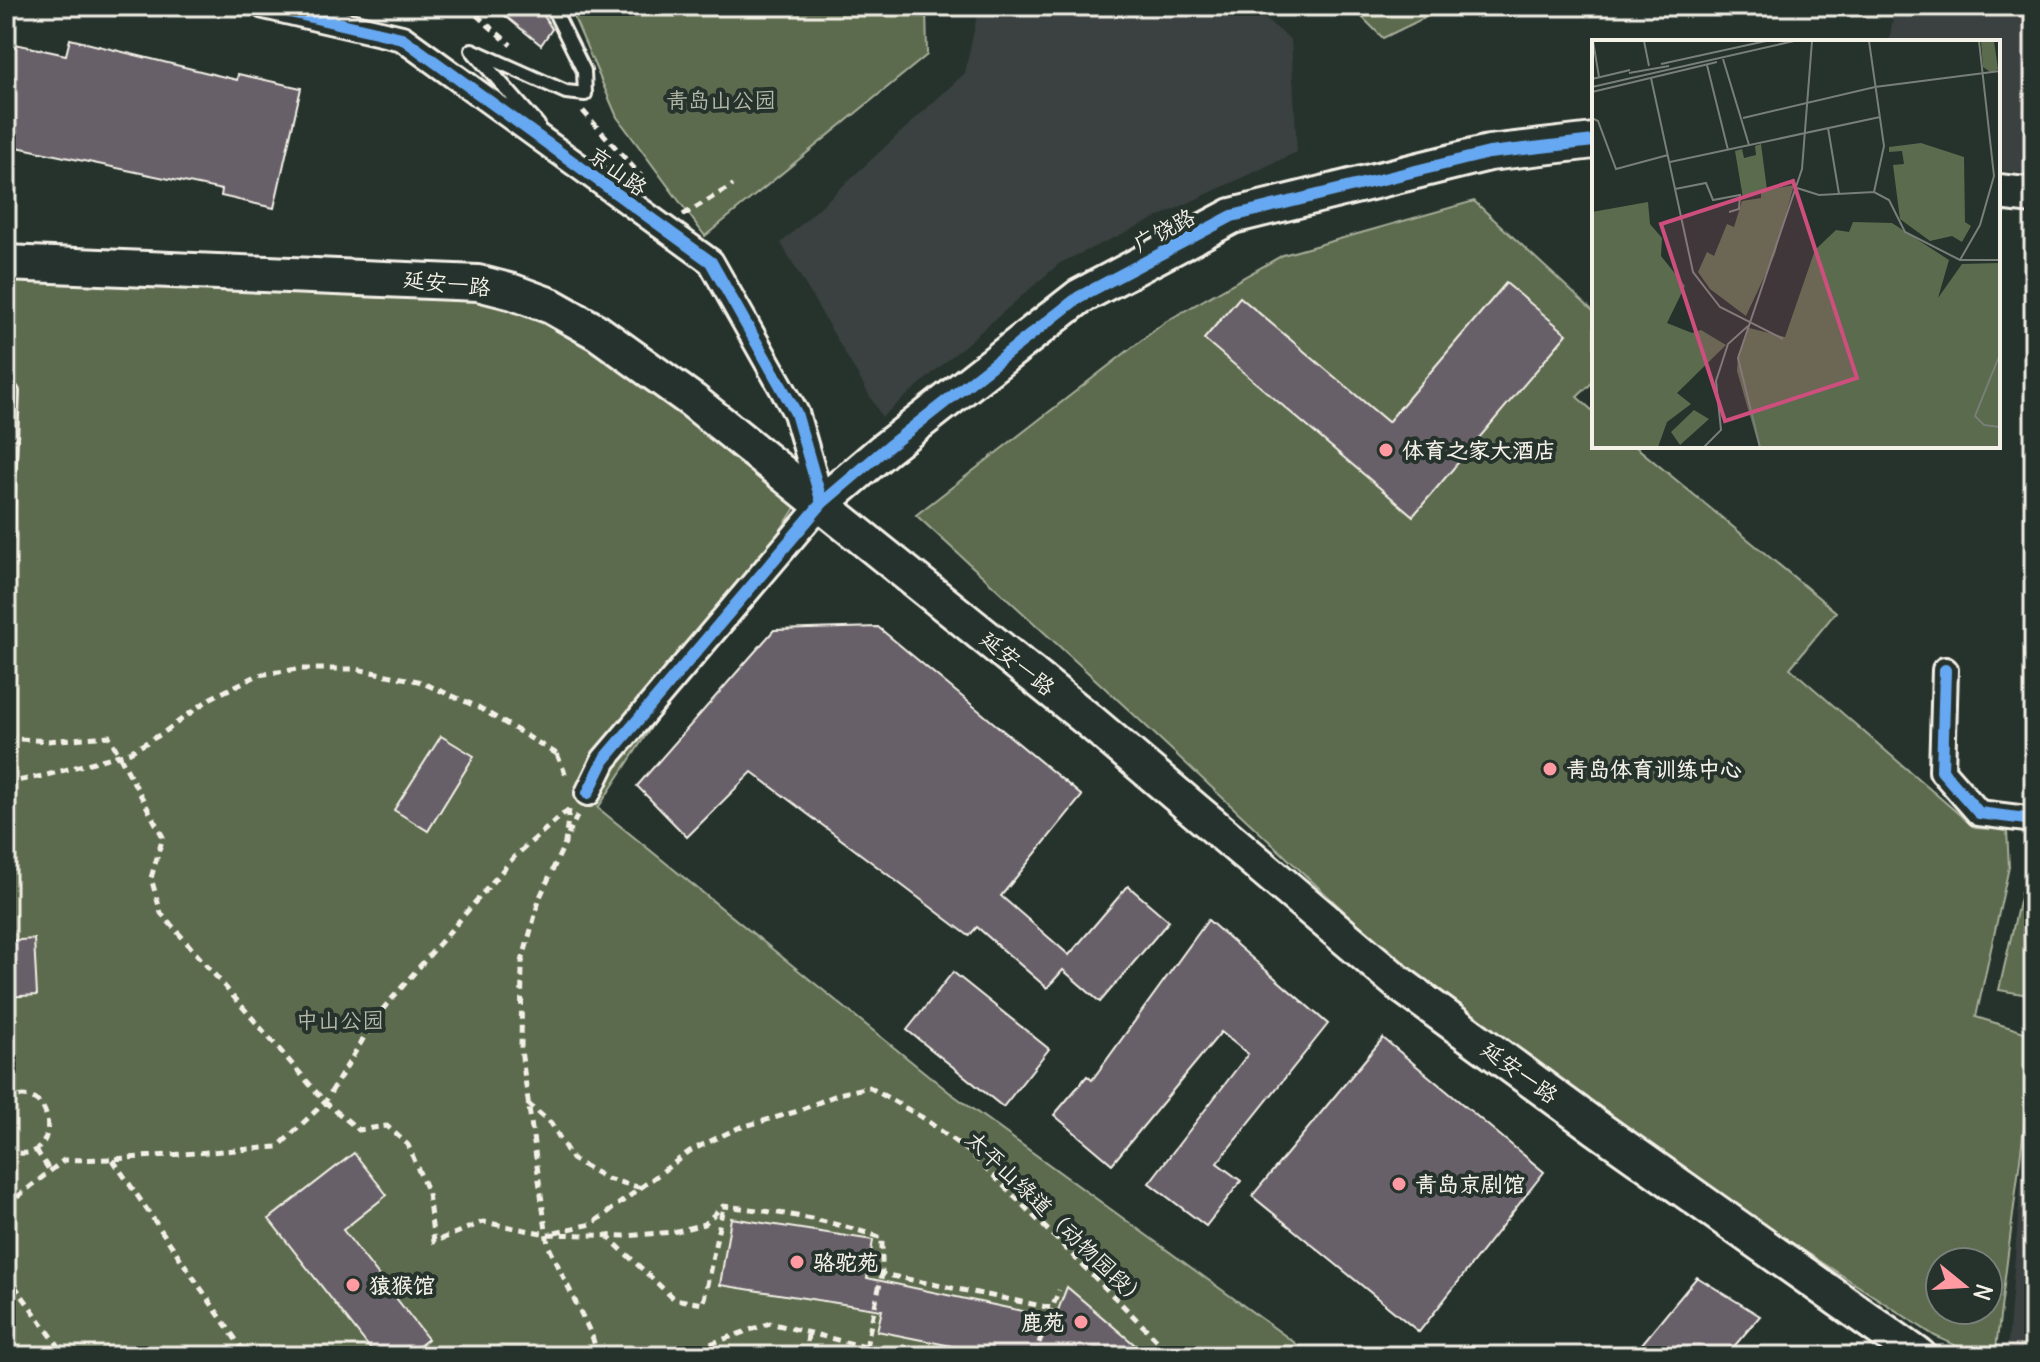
<svg xmlns="http://www.w3.org/2000/svg" width="2040" height="1362" viewBox="0 0 2040 1362" font-family="Delius,'LXGW WenKai TC',sans-serif">
  <rect width="100%" height="100%" fill="#26332d"/>
  <filter id="ink" filterUnits="userSpaceOnUse"><feTurbulence type="fractalNoise" baseFrequency=".0125" numOctaves="2"/><feDisplacementMap in="SourceGraphic" scale="16" xChannelSelector="R" yChannelSelector="G"/><feConvolveMatrix kernelMatrix="1 2 1 2 8 2 1 2 1" color-interpolation-filters="sRGB"/></filter>
  <g filter="url(#ink)">
    <path fill="#3a413f" d="M 979,6 L 1250,6 L 1291,40 L 1297,152 L 1060,263 L 882,417 L 781,243 L 965,73 Z
      M 1895,6 L 2034,6 L 2034,175 L 1998,170 L 1998,42 L 1889,42 Z
      M 2034,1020 L 2034,1356 L 2007,1356 Z"/>
    <path fill="#5b6b4d" stroke="#a8ae9a" stroke-width="2" fill-rule="evenodd" d="M 569,6 L 926,6 L 927,55 L 705,236 L 617,117 Z
      M 1351,6 L 1449,6 L 1383,38 Z
      M 1474,201 L 1594,312 L 1594,381 L 1577,397 L 1594,412 L 1594,446 L 1635,446 L 1836,612 L 1790,668 L 1975,828 L 2007,830 L 2009,867 L 1976,1017 L 2034,1035 L 2034,1089 L 2033,1057 L 1995,1356 L 1978,1356 L 1935,1336 L 1714,1192 L 1409,972 L 1130,711 L 916,515 L 1165,322 L 1283,255 ZM 1940,1262 L 1988,1262 L 1988,1310 L 1940,1310 Z
      M 6,251 L 427,264 L 579,319 L 797,505 L 598,808 L 949,1092 L 1313,1356 L 6,1356 Z
      M 2032,845 L 2034,845 L 2034,996 L 1999,990 Z"/>
    <path fill="#686169" stroke="#f4f1e8" stroke-width="2" d="M 493,6 L 538,6 L 552,29 L 541,45 Z
      M 70,39 L 237,80 L 238,74 L 301,88 L 274,208 L 221,196 L 222,190 L 12,146 L 14,135 L 6,133 L 6,42 L 66,55 Z
      M 1506,283 L 1567,334 L 1413,516 L 1204,339 L 1240,297 L 1388,422 Z
      M 878,627 L 1082,796 L 1001,896 L 1069,955 L 1128,886 L 1169,921 L 1100,1002 L 1063,970 L 1047,988 L 977,927 L 969,936 L 752,772 L 687,837 L 637,786 L 774,630 Z
      M 441,736 L 474,756 L 428,831 L 394,810 Z
      M 1208,920 L 1328,1024 L 1217,1163 L 1241,1181 L 1206,1226 L 1149,1183 L 1248,1054 L 1221,1032 L 1112,1164 L 1054,1115 L 1087,1076 L 1092,1080 Z
      M 34,939 L 37,995 L 6,997 L 6,941 Z
      M 953,972 L 1049,1049 L 1003,1107 L 907,1030 Z
      M 1383,1038 L 1544,1172 L 1419,1332 L 1252,1196 Z
      M 354,1153 L 387,1195 L 343,1230 L 428,1339 L 407,1356 L 376,1356 L 269,1219 Z
      M 731,1218 L 873,1240 L 867,1278 L 1055,1318 L 1067,1287 L 1148,1356 L 1001,1356 L 877,1331 L 882,1310 L 720,1285 Z
      M 1697,1277 L 1760,1316 L 1726,1356 L 1632,1356 Z"/>
    <g fill="none" stroke-linecap="round" stroke-linejoin="round">
      <g stroke="#f4f1e8" stroke-width="18">
        <path id="lane" d="M 538,125 L 472,50 L 566,92 L 585,94 L 584,71 L 552,6
          M 6,391 L 12,392 L 6,535"/>
      </g>
      <g stroke="#f4f1e8" stroke-width="30">
        <path id="street" d="M 264,6 L 402,38 L 711,262 L 796,413 L 822,503 L 604,760 L 588,793
          M 1945,670 L 1942,771 L 1979,813 L 2034,820"/>
      </g>
      <g stroke="#f4f1e8" stroke-width="40">
        <path id="secondary" d="M 1998,192 L 2034,196
          M 6,263 L 478,283 L 513,292 L 551,306 L 597,332 L 693,401 L 1091,722 L 1400,984 L 1597,1128 L 1919,1356
          M 822,503 L 884,450 L 1079,297 L 1232,216 L 1489,153 L 1594,141"/>
      </g>
      <path stroke="#f4f1e8" stroke-width="5" stroke-dasharray="8 6" stroke-linecap="butt" d="M 466,6 L 511,45
        M 583,111 L 648,184
        M 683,215 L 733,185
        M 6,738 L 48,741 L 109,736 L 163,837 L 151,878 L 161,913 L 325,1102 L 359,1130 L 387,1126 L 408,1145 L 428,1193 L 434,1242 L 483,1222 L 547,1234 L 625,1236 L 673,1232 L 704,1224 L 723,1206 C 774,1211 835,1221 882,1238 L 882,1274
        M 557,754 L 567,778
        M 569,810 L 565,843 L 540,897 L 522,962 L 521,1050 L 548,1245 L 592,1336 L 598,1356
        M 568,835 L 579,812
        M 6,1089 L 11,1098
        M 6,1101 C 59,1073 64,1175 6,1149
        M 527,1103 L 551,1123 L 572,1159 L 607,1179 L 642,1188
        M 36,1150 L 50,1171
        M 113,1160 L 247,1356
        M 6,1206 L 64,1160 L 113,1159 L 278,1147 L 325,1102 L 377,1016 L 514,857 L 570,808
        M 555,1232 L 592,1224 L 690,1151 L 738,1128 L 795,1112 L 839,1094 L 869,1087 L 923,1118 L 971,1153 L 1173,1356
        M 606,1235 L 674,1299 L 703,1304 L 723,1207
        M 6,1274 L 66,1356
        M 866,1347 L 882,1274 L 1052,1308
        M 704,1356 L 710,1344 L 770,1323 L 901,1356
        M 806,1356 L 808,1333
        M 1034,1356 L 1059,1290"/>
      <use href="#lane" stroke="#26332d" stroke-width="12"/>
      <use href="#street" stroke="#26332d" stroke-width="24"/>
      <use href="#secondary" stroke="#26332d" stroke-width="34"/>
      <path stroke="#f4f1e8" stroke-width="5" stroke-dasharray="8 6" stroke-linecap="butt" d="M 6,783 L 43,776 L 130,752 L 163,733 L 211,698 L 258,675 L 298,669 L 356,669 L 418,681 L 478,707 L 557,754"/>
      <g stroke="#26332d" stroke-width="17">
        <path id="cycleway" d="M 264,6 L 402,38 L 711,262 L 796,413 L 822,503
          M 1945,670 L 1942,771 L 1979,813 L 2034,820
          M 588,793 L 604,760 L 822,503 L 884,450 L 1079,297 L 1232,216 L 1489,153 L 1594,141"/>
      </g>
      <use href="#cycleway" stroke="#66a8f1" stroke-width="12"/>
    </g>
  </g>
  <g fill="#ff9aa2" stroke="#26332d" stroke-width="3">
    <circle cx="1386" cy="450" r="8"/>
    <circle cx="1550" cy="769" r="8"/>
    <circle cx="1399" cy="1184" r="8"/>
    <circle cx="797" cy="1262" r="8"/>
    <circle cx="353" cy="1285" r="8"/>
    <circle cx="1081" cy="1322" r="8"/>
  </g>
  <g text-anchor="middle" dominant-baseline="central" stroke-width="8" stroke-linejoin="round" paint-order="stroke">
    <g font-size="22" fill="#b7bbaa" stroke="#26332d">
      <text x="721" y="100">青岛山公园</text>
      <text x="340" y="1020">中山公园</text>
    </g>
    <g font-size="22" fill="#f4f1e8" stroke="#26332d">
      <text transform="translate(618 171) rotate(36)">京山路</text>
      <text transform="translate(1164 230) rotate(-28)">广饶路</text>
      <text transform="translate(447 283) rotate(6)">延安一路</text>
      <text transform="translate(1018 663) rotate(39)">延安一路</text>
      <text transform="translate(1520 1072) rotate(36)">延安一路</text>
      <text transform="translate(1057 1219) rotate(44)">太平山绿道（动物园段）</text>
    </g>
    <g font-size="22" font-weight="bold" fill="#f4f1e8" stroke="#26332d" text-anchor="start">
      <text x="1402" y="450">体育之家大酒店</text>
      <text x="1566" y="769">青岛体育训练中心</text>
      <text x="1415" y="1184">青岛京剧馆</text>
      <text x="813" y="1262">骆驼苑</text>
      <text x="369" y="1285">猿猴馆</text>
      <text x="1065" y="1322" text-anchor="end">鹿苑</text>
    </g>
  </g>
  <g transform="translate(1592 40)">
    <rect width="408" height="408" fill="#26332d"/>
    <path d="M 389,1 L 402,1 L 406,29 L 400,33 L 391,27 ZM 329,103 L 372,117 L 373,182 L 379,186 L 370,202 L 360,196 L 338,201 L 308,179 L 301,125 L 312,124 L 310,111 L 297,112 L 297,107 ZM 169,104 L 175,150 L 202,145 L 183,214 L 154,276 L 118,249 L 106,232 L 115,212 L 122,216 L 135,184 L 142,187 L 150,161 L 169,158 L 169,152 L 151,158 L 143,111 L 150,109 L 152,118 L 164,115 L 163,106 ZM 56,162 L 58,184 L 70,198 L 69,216 L 93,246 L 75,283 L 100,293 L 109,290 L 134,305 L 85,353 L 99,364 L 75,382 L 66,407 L 0,407 L 0,172 ZM 261,182 L 300,183 L 357,220 L 346,258 L 370,224 L 408,223 L 408,407 L 167,407 L 145,331 L 146,315 L 157,288 L 193,297 L 223,210 L 244,190 L 257,192 ZM 102,370 L 117,379 L 88,405 L 79,392 Z" fill="#5b6b4d"/>
    <path fill="none" stroke="#787f78" stroke-width="2" d="M 1,1 L 7,37M 52,1 L 57,26M 277,1 L 292,106 L 282,152M 131,19 L 157,105M 69,24 L 174,1M 115,25 L 136,110M 37,33 L 77,26M 59,38 L 101,232 L 128,267 L 191,299M 0,39 L 38,30M 0,47 L 202,1M 0,52 L 125,22M 0,78 L 6,81 L 24,129 L 76,115M 151,78 L 283,47 L 408,31M 236,88 L 247,154M 78,122 L 288,77M 205,148 L 227,155 L 282,152 L 297,160 L 313,192 L 368,220 L 408,220M 83,149 L 114,143 L 121,160 L 148,155 L 147,169 L 137,172M 368,220 L 388,185 L 402,136 L 387,1M 408,314 L 383,376 L 392,385 L 408,387M 112,407 L 129,390 L 124,341 L 136,304 L 156,286M 168,407 L 146,318 L 210,129 L 220,1"/>
    <path fill="#ce4e7e" fill-opacity="0.15" stroke="#ce4e7e" stroke-width="4" d="M 201,141 L 265,338 L 133,381 L 69,184 Z"/>
    <rect width="408" height="408" fill="none" stroke="#f4f1e8" stroke-width="4"/>
  </g>
  <rect width="2040" height="1362" fill="none" stroke="#26332d" stroke-width="32"/>
  <rect x="16" y="16" width="2008" height="1330" fill="none" stroke="#f4f1e8" stroke-width="3" filter="url(#ink)"/>
  <g transform="translate(1964 1286) rotate(108)"><circle r="38" fill="#26332d" stroke="#787f78" stroke-width="2"/>
  <path d="M0-6L14 30L0 20L-14 30Z" fill="#ff9aa2"/>
  <text y="-12" font-size="22" font-weight="bold" text-anchor="middle" fill="#f4f1e8">N</text>
  </g>
</svg>
